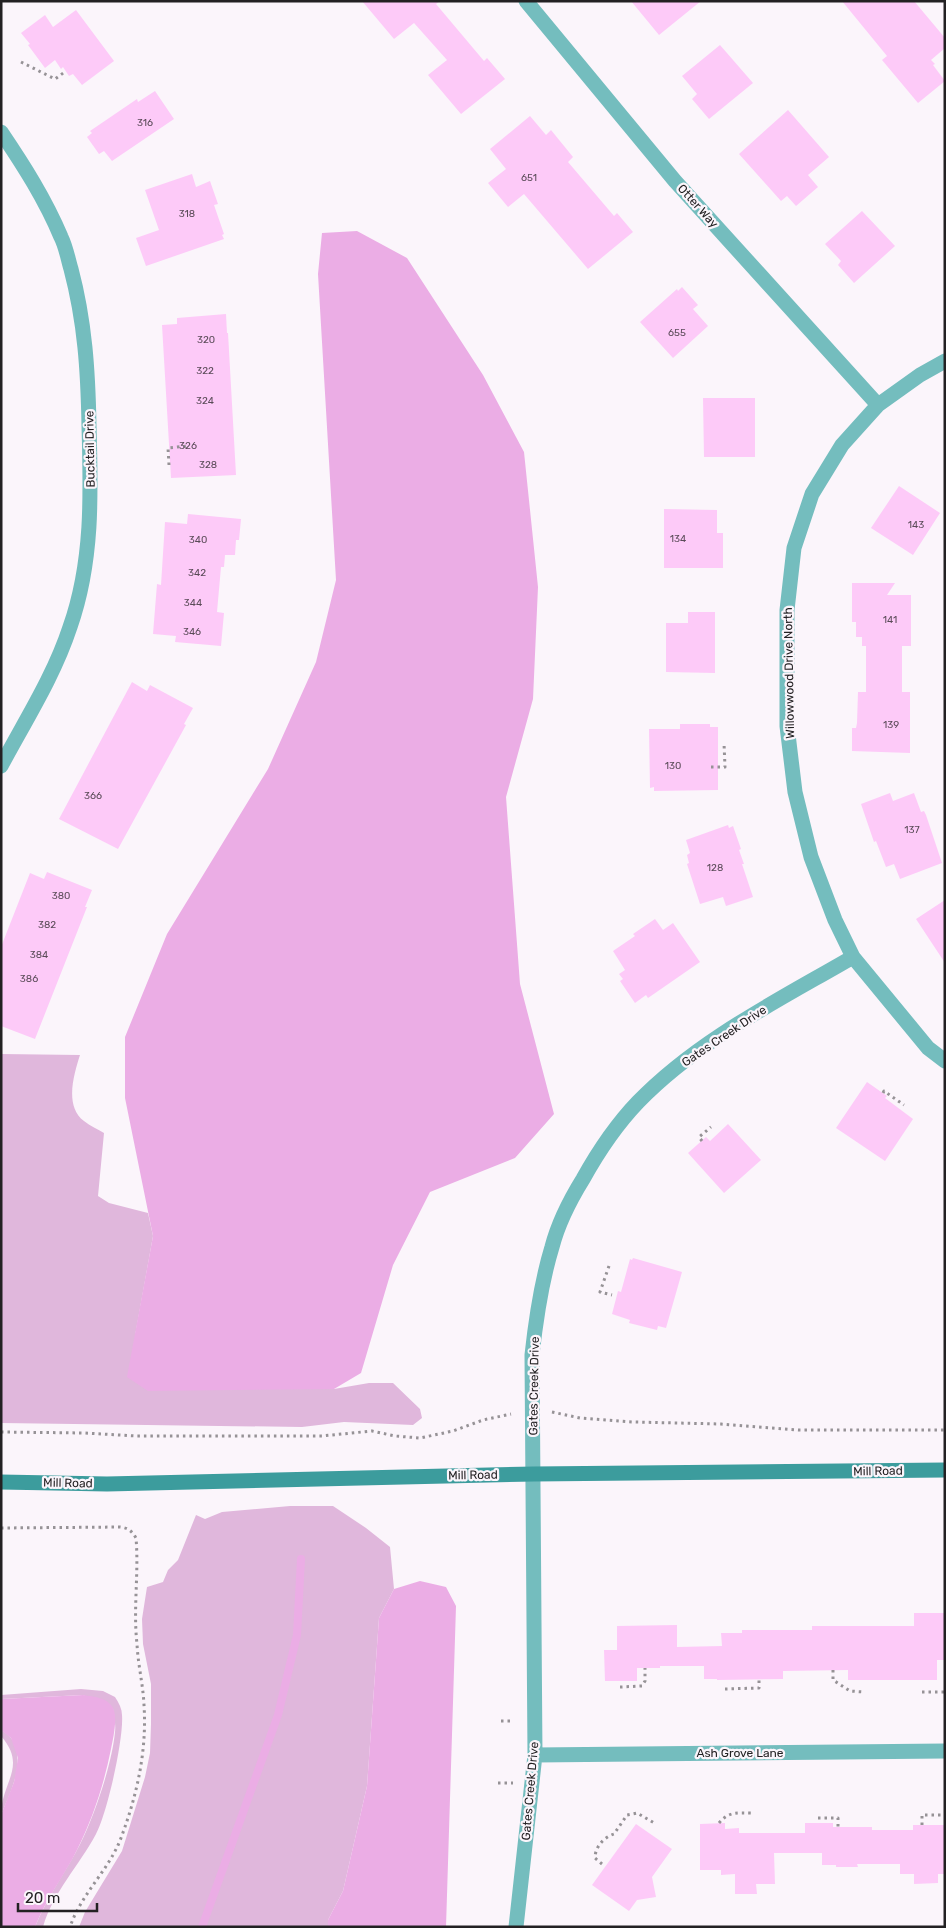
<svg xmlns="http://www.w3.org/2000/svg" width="946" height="1928" viewBox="0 0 946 1928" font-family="Rubik,sans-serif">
  <rect width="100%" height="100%" fill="#fbf5fb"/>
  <path fill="#e0b7dc" d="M 1,1054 L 80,1055 C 74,1074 64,1106 84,1121 C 90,1126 98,1129 104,1133 L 98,1196 L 109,1203 L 148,1213 L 153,1236 L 135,1336 L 334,1389 L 369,1383 L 393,1383 L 420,1409 L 422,1418 L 413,1425 L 344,1422 L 302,1427 L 1,1423 Z
    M 290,1506 L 333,1506 L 366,1528 L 390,1547 L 394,1589 L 379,1618 L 367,1786 L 343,1891 L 328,1920 L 328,1927 L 79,1927 L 85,1912 L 122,1851 L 145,1777 L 150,1753 L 151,1724 L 151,1684 L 143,1644 L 142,1619 L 147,1587 L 163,1582 L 168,1570 L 178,1560 L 196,1515 L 205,1519 L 222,1512 Z
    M 81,1689 L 103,1691 L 115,1697 C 119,1703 122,1709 122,1715 C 124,1738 107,1814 96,1834 C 79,1866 53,1892 43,1927 L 35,1927 C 46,1900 62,1877 76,1852 C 92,1824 112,1765 115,1732 C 116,1724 114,1716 113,1709 L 83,1695 L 1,1699 L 1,1695 Z
    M 1,1730 C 4,1732 9,1735 11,1738 C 27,1761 10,1793 1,1815 C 1,1782 28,1767 1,1736 Z"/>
  <path fill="#ebade5" d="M 357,231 L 407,258 L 483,375 L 524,452 L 538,587 L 533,699 L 506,797 L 520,984 L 554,1114 L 515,1158 L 430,1192 L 393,1265 L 361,1373 L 334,1389 L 148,1391 L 127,1377 L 153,1236 L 125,1098 L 125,1037 L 167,934 L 268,769 L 316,662 L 336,580 L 318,274 L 322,233 Z
    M 420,1581 L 446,1587 L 456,1606 L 446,1927 L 328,1927 L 328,1920 L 343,1891 L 367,1786 L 379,1618 L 394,1589 Z
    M 83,1695 C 94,1697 107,1697 113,1708 C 118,1718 113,1739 111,1749 C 104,1784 93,1818 77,1850 C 64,1876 46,1899 35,1927 L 1,1927 L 1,1815 L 14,1782 L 18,1758 L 11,1738 L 1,1730 L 1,1699 Z"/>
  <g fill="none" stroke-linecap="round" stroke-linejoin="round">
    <path stroke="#ebade5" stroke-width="8" d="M 202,1927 L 278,1715 L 297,1635 L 301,1559"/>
  </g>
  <path fill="#fdcaf8" d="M 362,1 L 440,1 L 436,4 L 484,61 L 487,58 L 505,79 L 461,114 L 428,75 L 447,60 L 414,23 L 394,39 Z
    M 631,1 L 701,1 L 659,35 Z
    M 842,1 L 914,1 L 945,38 L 945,48 L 931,60 L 935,64 L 933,65 L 945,81 L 918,103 L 882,60 L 887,56 Z
    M 76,10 L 114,61 L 82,85 L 73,74 L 69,76 L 63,67 L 61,69 L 55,60 L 45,68 L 28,45 L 30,44 L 21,33 L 45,15 L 53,27 Z
    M 720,45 L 753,83 L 709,119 L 692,99 L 697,94 L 682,76 Z
    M 155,91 L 174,119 L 112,161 L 104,151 L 99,154 L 87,137 L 92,133 L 90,131 L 137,99 L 138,102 Z
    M 788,110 L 829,157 L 808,175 L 818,187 L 796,206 L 787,196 L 781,201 L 739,154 Z
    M 530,116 L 546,135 L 551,130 L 573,157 L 568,162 L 614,216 L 617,213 L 633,232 L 588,269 L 524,194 L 508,207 L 488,183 L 506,169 L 490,149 Z
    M 192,174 L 196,187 L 210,181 L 218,204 L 214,205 L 224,234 L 222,235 L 224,239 L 146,266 L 136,238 L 159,230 L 145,190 Z
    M 862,211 L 895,246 L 854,283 L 838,265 L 841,261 L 825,244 Z
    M 682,287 L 698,305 L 693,309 L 708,326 L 673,358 L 640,322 L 677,289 L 678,291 Z
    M 226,314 L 227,333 L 228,333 L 236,475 L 171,478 L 162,325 L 177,324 L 177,318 Z
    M 703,398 L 755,398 L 755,457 L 704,457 Z
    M 899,486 L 940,513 L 913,555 L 871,528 Z
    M 664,509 L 717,510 L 717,533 L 723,533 L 723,568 L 664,568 Z
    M 188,514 L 241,519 L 239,540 L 236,540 L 235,555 L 225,555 L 224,567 L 221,567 L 217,612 L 224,613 L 221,646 L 175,642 L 176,636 L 153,634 L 157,584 L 161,585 L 165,522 L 187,524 Z
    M 852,583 L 895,583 L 887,595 L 911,595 L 911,646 L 902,646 L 902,692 L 910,692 L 910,753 L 852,751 L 852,728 L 856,728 L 857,723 L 858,692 L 866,692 L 866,646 L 862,646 L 862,637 L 856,637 L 856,622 L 852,622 Z
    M 688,612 L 715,612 L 715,673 L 666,672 L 666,623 L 688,623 Z
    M 132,682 L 147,691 L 150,685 L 193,708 L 184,724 L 186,725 L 118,849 L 59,819 Z
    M 680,724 L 710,724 L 710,727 L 718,727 L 718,790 L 654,791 L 654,787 L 650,788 L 649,729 L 680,729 Z
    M 890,793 L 893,801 L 914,793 L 921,812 L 924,811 L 926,815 L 942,863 L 900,879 L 894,864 L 886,867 L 876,841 L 874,842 L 861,804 Z
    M 728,825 L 729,828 L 733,826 L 741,849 L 739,850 L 744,864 L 742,864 L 753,897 L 726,906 L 723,897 L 700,904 L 687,864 L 689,863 L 687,855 L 690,853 L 686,840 Z
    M 47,872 L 92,890 L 85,907 L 87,907 L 35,1039 L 1,1026 L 1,947 L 30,873 L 44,879 Z
    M 945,900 L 945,963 L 916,919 Z
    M 655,919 L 663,930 L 673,923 L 700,962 L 648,998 L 646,995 L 635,1003 L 620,981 L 623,979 L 619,974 L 625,970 L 613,951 L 635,936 L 633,934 Z
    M 867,1082 L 887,1096 L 885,1098 L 913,1119 L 885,1161 L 836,1128 Z
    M 728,1124 L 761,1160 L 724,1193 L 688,1153 L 706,1137 L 710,1141 Z
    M 633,1258 L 682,1272 L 666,1328 L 658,1326 L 657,1330 L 629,1323 L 630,1320 L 612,1314 L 618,1291 L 621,1292 L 630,1259 L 632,1260 Z
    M 914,1613 L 945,1613 L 945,1660 L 937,1660 L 937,1680 L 848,1680 L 848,1670 L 783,1671 L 783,1679 L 717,1680 L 717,1679 L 704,1679 L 704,1666 L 660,1666 L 660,1668 L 637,1668 L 637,1681 L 605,1681 L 604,1650 L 617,1650 L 617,1626 L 677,1625 L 677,1647 L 722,1646 L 721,1633 L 742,1633 L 742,1630 L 812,1630 L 812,1626 L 914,1626 Z
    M 725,1823 L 725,1829 L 739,1828 L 739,1833 L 805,1833 L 805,1823 L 833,1823 L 833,1827 L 872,1827 L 872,1830 L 913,1830 L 913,1825 L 945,1825 L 945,1874 L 938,1874 L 938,1883 L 914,1884 L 914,1874 L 900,1874 L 900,1864 L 857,1864 L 858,1867 L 836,1867 L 836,1865 L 822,1865 L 822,1853 L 774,1853 L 775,1884 L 756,1884 L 757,1894 L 735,1894 L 735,1874 L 721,1875 L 721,1870 L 700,1870 L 700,1824 Z
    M 636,1824 L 672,1849 L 652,1877 L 656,1897 L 637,1900 L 629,1911 L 592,1885 Z"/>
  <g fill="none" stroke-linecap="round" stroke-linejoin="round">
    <path stroke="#969296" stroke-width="3" stroke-dasharray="2.5 4" stroke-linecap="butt" d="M 21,62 L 55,79 L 66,71
      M 169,465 L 168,448 L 188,446
      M 711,767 L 725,767 L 724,743
      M 883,1093 L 884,1091 L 904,1105
      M 702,1141 L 699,1137 L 711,1127
      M 609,1266 L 600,1292 L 612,1295
      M 552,1412 L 580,1418 L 633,1422 L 721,1424 L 798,1430 L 945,1430
      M 1,1432 L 85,1433 L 136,1436 L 322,1436 L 372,1431 L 395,1436 L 420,1438 L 453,1431 L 483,1420 L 511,1414
      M 1,1528 L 120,1527 C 128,1528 132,1531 136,1538 C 139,1573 133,1609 137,1644 C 138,1665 143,1684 144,1705 C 147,1751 137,1795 121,1838 C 109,1870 81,1894 70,1927
      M 833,1670 L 833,1680 L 850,1691 L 863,1692
      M 620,1687 L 642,1686 L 645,1681 L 645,1668
      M 725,1689 L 759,1688 L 759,1679
      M 922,1692 L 945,1692
      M 501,1721 L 514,1721
      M 498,1783 L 513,1783
      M 818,1818 L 838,1818 L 838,1827
      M 719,1823 C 729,1811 738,1813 752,1813
      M 922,1825 L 922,1815 L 945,1815
      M 602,1864 L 595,1858 C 595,1847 604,1837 614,1834 L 627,1815 L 637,1813 L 656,1824"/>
    <path stroke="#74bdbe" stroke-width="15" d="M 526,1 L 675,181 L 878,405
      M 1,132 C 24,166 45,199 61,237 C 66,247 68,259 71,269 C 85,322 88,371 89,426 C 91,494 93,562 70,627 C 54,676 25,721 1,766
      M 945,361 L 920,375 L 878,405 L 842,445 L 812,494 L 794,548 L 787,610 L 787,726 L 795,792 L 811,857 L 835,920 L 853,957 L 928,1048 L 945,1061
      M 535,1755 L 945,1751
      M 516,1927 L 535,1755 L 532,1355 C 536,1318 541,1283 552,1247 C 558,1224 570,1200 583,1179 C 598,1152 616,1125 638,1102 C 698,1040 779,1000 853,957"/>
    <path stroke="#3c9c9d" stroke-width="15" d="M 1,1482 L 107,1484 L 534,1474 L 945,1470"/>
  </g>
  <g text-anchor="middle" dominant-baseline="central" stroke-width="4.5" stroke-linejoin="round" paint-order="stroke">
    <g font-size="10" fill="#5a4b58">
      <text x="145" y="123">316</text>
      <text x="529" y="178">651</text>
      <text x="187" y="214">318</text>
      <text x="677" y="333">655</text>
      <text x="206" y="340">320</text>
      <text x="205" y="371">322</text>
      <text x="205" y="401">324</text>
      <text x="188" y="446">326</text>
      <text x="208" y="465">328</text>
      <text x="916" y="525">143</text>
      <text x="678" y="539">134</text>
      <text x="198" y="540">340</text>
      <text x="197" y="573">342</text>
      <text x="193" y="603">344</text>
      <text x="890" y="620">141</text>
      <text x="192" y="632">346</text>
      <text x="891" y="725">139</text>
      <text x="673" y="766">130</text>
      <text x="93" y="796">366</text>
      <text x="912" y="830">137</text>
      <text x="715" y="868">128</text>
      <text x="61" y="896">380</text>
      <text x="47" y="925">382</text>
      <text x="39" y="955">384</text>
      <text x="29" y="979">386</text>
    </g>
    <g font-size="12" fill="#232123" stroke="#fbf5fb">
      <text transform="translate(698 206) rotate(48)">Otter Way</text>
      <text transform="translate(90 449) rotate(-91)">Bucktail Drive</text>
      <text transform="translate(789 673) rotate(-91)">Willowwood Drive North</text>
      <text transform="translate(724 1036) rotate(-34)">Gates Creek Drive</text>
      <text transform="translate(534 1386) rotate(-89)">Gates Creek Drive</text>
      <text transform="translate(878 1471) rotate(-1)">Mill Road</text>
      <text transform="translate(473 1475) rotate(-1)">Mill Road</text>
      <text transform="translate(68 1483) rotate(1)">Mill Road</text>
      <text x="740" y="1753">Ash Grove Lane</text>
      <text transform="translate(530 1791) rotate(-85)">Gates Creek Drive</text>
    </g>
  </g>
  <rect width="946" height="1928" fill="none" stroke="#232123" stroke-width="5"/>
  <path d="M18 1903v8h79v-8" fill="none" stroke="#232123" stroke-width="2.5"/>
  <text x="25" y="1903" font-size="15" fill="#232123" stroke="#fbf5fb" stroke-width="4" paint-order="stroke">20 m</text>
</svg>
